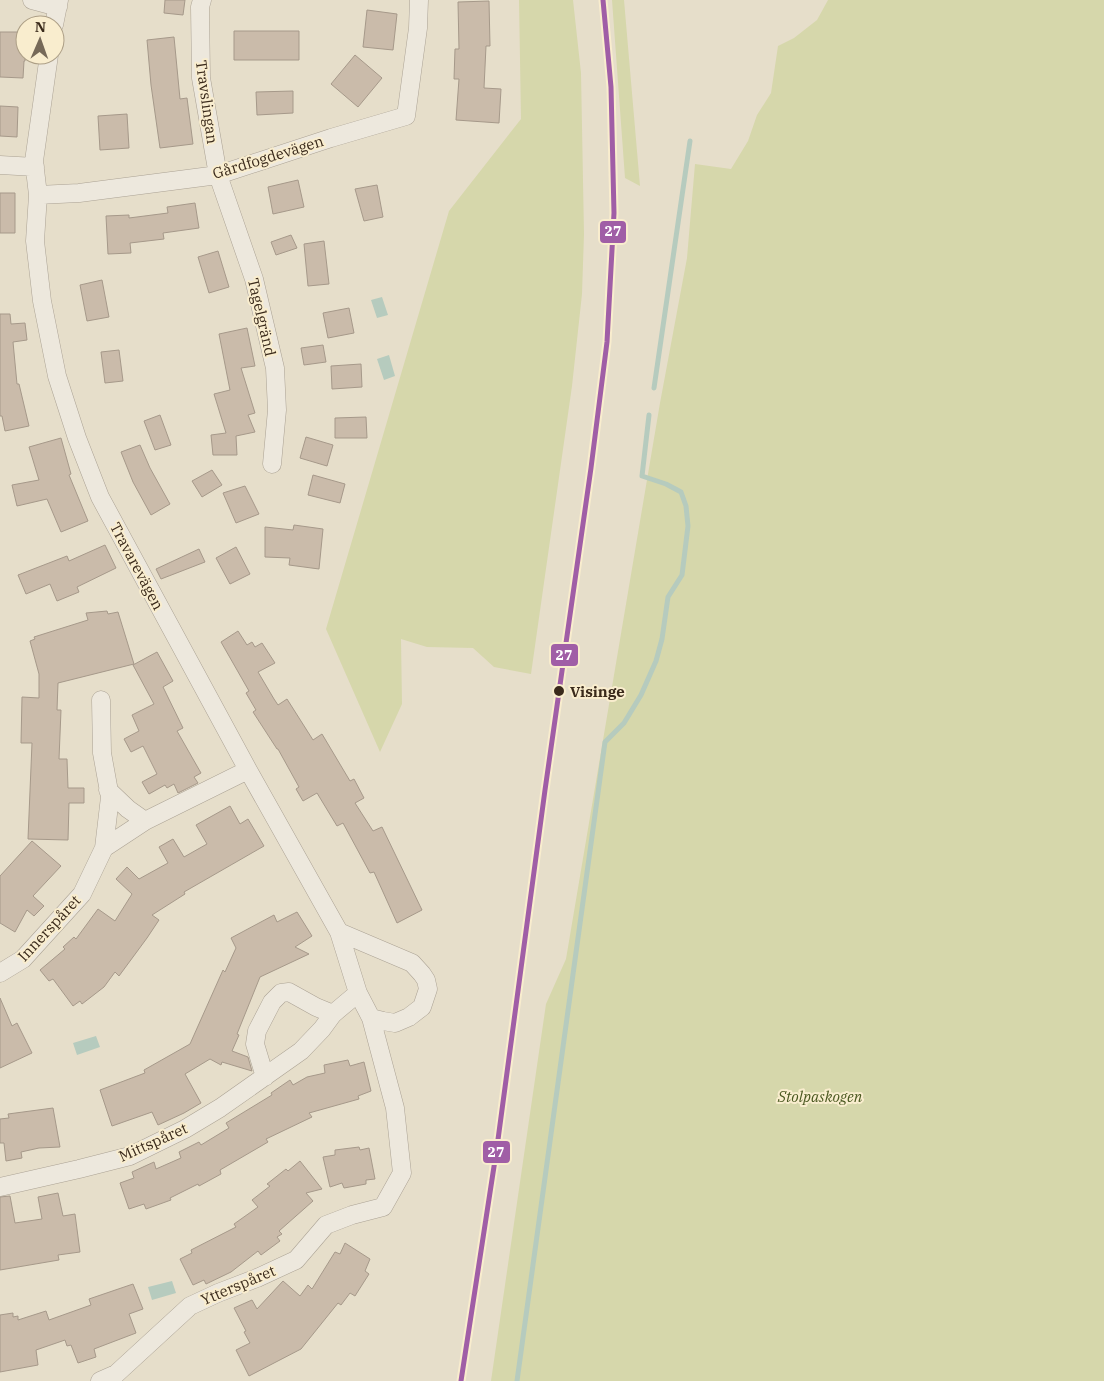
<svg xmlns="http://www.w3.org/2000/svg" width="1104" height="1381" viewBox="0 0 1104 1381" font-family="'IBM Plex Serif',serif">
  <rect width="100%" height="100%" fill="#e6deca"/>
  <path fill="#d6d7ab" d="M 519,0 L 573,0 L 581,73 L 584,234 L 582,294 L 572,386 L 531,674 L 494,667 L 473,648 L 427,647 L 401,639 L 402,704 L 380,752 L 326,629 L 449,211 L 521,119 Z
    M 612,0 L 624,0 L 640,186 L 625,178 Z
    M 828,0 L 1104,0 L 1104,1381 L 491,1381 L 546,1004 L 566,959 L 660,403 L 687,258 L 695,164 L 731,169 L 748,141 L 757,115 L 771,93 L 778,46 L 794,38 L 817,20 Z"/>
  <path fill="#b6cbbe" d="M 382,297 L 388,315 L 377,318 L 371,300 Z
    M 389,355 L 395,376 L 384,380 L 377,359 Z
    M 96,1036 L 100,1047 L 77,1055 L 73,1043 Z
    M 172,1281 L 176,1293 L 152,1300 L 148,1287 Z"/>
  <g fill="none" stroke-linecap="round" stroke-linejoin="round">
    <path stroke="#b6cbbe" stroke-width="5" d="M 654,388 L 690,141
      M 517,1381 L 605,742 L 624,723 L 641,695 L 656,661 L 662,639 L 668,597 L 682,575 L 688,526 L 686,506 L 681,492 L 666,484 L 642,476 L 649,415"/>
  </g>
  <path fill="#cabbaa" stroke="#a6998a" d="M 165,0 L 185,0 L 183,15 L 164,13 Z
    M 489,1 L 490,46 L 486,46 L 484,88 L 501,89 L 499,123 L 456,120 L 459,79 L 454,79 L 455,49 L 459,49 L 458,2 Z
    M 367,10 L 397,14 L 393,50 L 363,47 Z
    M 234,31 L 299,31 L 299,60 L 234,60 Z
    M 0,32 L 25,32 L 25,61 L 24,61 L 23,78 L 0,77 Z
    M 174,37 L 180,99 L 187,98 L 193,144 L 160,148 L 151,85 L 147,40 Z
    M 355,55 L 382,78 L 358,107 L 331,84 Z
    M 293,91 L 293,113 L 257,115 L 256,92 Z
    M 0,106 L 18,107 L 17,137 L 0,136 Z
    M 127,114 L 129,148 L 100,150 L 98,116 Z
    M 298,180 L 304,207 L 273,214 L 268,187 Z
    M 377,185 L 383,217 L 364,221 L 355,189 Z
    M 0,193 L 15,193 L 15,233 L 0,233 Z
    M 195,203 L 199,228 L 163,233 L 164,239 L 130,243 L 131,253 L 108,254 L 106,216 L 129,215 L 129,218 L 168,213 L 167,207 Z
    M 291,235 L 297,248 L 276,255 L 271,242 Z
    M 324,241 L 329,284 L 308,286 L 304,244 Z
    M 218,251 L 229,287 L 209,293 L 198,257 Z
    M 102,280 L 109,317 L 87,321 L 80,285 Z
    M 349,308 L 354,333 L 328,338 L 323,313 Z
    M 0,314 L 10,314 L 11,324 L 25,323 L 27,340 L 13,342 L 17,384 L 19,384 L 29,426 L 5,431 L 2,416 L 0,416 Z
    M 247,328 L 255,366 L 241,368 L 255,413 L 248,415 L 255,432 L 236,436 L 237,455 L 213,455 L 211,435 L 226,433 L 214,394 L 230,390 L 219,334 Z
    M 323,345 L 326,362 L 304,365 L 301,348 Z
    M 119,350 L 123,381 L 105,383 L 101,352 Z
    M 361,364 L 362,387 L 332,389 L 331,366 Z
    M 160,415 L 171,445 L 155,450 L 144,421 Z
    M 366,417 L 367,438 L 335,438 L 335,418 Z
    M 306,437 L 333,445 L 327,466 L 300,458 Z
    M 61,438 L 71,474 L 69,475 L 88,521 L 61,532 L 47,499 L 17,506 L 12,485 L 39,480 L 29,447 Z
    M 140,445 L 150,468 L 170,504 L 151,515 L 133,482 L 121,452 Z
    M 212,470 L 222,485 L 202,497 L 192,481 Z
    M 313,475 L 345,484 L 340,503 L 308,495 Z
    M 245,486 L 259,514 L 236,523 L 223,493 Z
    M 294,525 L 323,529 L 319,569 L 289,565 L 290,558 L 265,557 L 265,527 L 293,530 Z
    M 105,545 L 116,568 L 77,587 L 79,592 L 57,601 L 50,584 L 26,594 L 18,575 L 67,556 L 69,561 Z
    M 236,547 L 250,574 L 230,584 L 216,558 Z
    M 199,549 L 205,562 L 161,579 L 156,569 Z
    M 107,611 L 108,614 L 118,612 L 134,664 L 58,683 L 57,710 L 61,710 L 59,759 L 67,759 L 68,788 L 84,788 L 84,803 L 69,803 L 68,840 L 28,839 L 32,743 L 21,743 L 22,697 L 39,698 L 39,674 L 30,641 L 35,639 L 34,637 L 88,620 L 86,613 Z
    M 238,631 L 247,645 L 252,642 L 255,647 L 262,643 L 275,663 L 258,672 L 274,699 L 278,705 L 287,699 L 313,740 L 322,734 L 350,781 L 354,779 L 364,798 L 355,803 L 373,831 L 382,827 L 422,910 L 397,923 L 374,872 L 370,873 L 343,823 L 337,826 L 317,793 L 303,801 L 296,789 L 299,787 L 278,749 L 277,749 L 253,712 L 256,710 L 246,693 L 249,691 L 221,642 Z
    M 157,652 L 173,681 L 163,687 L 183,728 L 177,731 L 201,773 L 194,777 L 198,783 L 178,793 L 174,784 L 167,788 L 165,785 L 149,794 L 142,782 L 157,774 L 143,746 L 131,752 L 124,739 L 139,731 L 132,715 L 154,704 L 133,665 Z
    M 230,806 L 240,824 L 248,819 L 264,846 L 184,892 L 185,894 L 152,915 L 159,920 L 147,938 L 119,976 L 115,972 L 104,987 L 82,1004 L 80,1001 L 73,1006 L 53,979 L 49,981 L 40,970 L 65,949 L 63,947 L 74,937 L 76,939 L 98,909 L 115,921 L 132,894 L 116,879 L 127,867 L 139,879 L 168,863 L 159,847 L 173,839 L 184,857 L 207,844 L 196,825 Z
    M 32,841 L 61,866 L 33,896 L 44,906 L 34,916 L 27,910 L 15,932 L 0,923 L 0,876 Z
    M 297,912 L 312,936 L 295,947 L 309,954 L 260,977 L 237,1034 L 239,1035 L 232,1051 L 248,1057 L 252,1071 L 222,1062 L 221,1065 L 210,1059 L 185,1074 L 201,1103 L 184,1113 L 158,1125 L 152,1112 L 112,1126 L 100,1090 L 145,1073 L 144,1070 L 190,1044 L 223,970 L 225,972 L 236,948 L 231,938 L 274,915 L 277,922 Z
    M 0,998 L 12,1026 L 17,1023 L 32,1053 L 0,1068 Z
    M 348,1060 L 350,1066 L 364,1062 L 371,1091 L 358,1096 L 359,1099 L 309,1113 L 312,1117 L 266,1139 L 268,1142 L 220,1170 L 221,1174 L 199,1186 L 198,1184 L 170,1198 L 171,1200 L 146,1209 L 144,1204 L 129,1209 L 120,1183 L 134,1178 L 132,1172 L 154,1162 L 156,1169 L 181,1158 L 179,1152 L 199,1142 L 201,1145 L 229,1128 L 226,1123 L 272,1095 L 271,1093 L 290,1080 L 293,1085 L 307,1077 L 325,1073 L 324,1065 Z
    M 53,1108 L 60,1147 L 39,1148 L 21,1152 L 22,1158 L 6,1161 L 4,1143 L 0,1143 L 0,1119 L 9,1118 L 8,1114 Z
    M 359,1147 L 360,1150 L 369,1148 L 375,1179 L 366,1180 L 366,1184 L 344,1188 L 342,1183 L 330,1187 L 323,1157 L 335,1155 L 335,1150 Z
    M 300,1161 L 322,1189 L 306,1193 L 313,1201 L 279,1231 L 282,1234 L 277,1237 L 280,1241 L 261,1255 L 258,1251 L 231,1272 L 206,1284 L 204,1280 L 193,1285 L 180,1259 L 192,1253 L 191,1250 L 236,1227 L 234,1224 L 258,1207 L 252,1200 L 270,1186 L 267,1184 L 286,1169 L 288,1171 Z
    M 58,1193 L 63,1216 L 75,1214 L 80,1252 L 58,1255 L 59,1260 L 0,1270 L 0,1197 L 10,1196 L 15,1223 L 42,1219 L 38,1197 Z
    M 345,1243 L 370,1259 L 365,1271 L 369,1274 L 355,1296 L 350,1293 L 341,1305 L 338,1303 L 301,1349 L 249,1376 L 236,1350 L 250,1343 L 244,1332 L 246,1331 L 234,1308 L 252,1300 L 257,1309 L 283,1281 L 300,1296 L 308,1285 L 312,1289 L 335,1252 L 340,1254 Z
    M 133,1284 L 143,1309 L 129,1314 L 136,1333 L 94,1349 L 96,1357 L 78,1363 L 71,1345 L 67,1346 L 65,1340 L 36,1350 L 38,1365 L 0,1372 L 0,1315 L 13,1313 L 13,1317 L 18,1316 L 18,1320 L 46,1311 L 49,1320 L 91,1305 L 89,1299 Z"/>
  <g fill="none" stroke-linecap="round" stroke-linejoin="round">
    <g stroke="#aba294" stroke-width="19">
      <path id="minor" d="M 32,0 L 58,7
        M 202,0 L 200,7 L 201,78 L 218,175 L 254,279 L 275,368 L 277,410 L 272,464
        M 54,25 L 59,0
        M 49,55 L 34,161 L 38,195 L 35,241 L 42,301 L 57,376 L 77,438 L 100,497 L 248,770 L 339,932 L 358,993 L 371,1018 L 395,1108 L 402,1173 L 383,1207 L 352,1215 L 326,1225 L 296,1260 L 257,1278 L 218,1293 L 190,1306 L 116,1374 L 100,1381
        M 0,165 L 35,167
        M 38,195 L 79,193 L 218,175 L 331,138 L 406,116 L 418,28 L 419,0
        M 101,700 L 102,753 L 110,797 L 104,848
        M 108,790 L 128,809 L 145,821
        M 339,932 L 412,963 L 422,974 L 426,980 L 428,989 L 422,1007 L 409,1017 L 395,1023 L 383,1021 L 371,1018
        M 0,973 L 23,959 L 82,894 L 104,848 L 145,821 L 248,770
        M 265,1077 L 255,1044 L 257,1031 L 272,1002 L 281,993 L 289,992 L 316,1007 L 333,1014
        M 0,1187 L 79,1169 L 130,1156 L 185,1129 L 220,1108 L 301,1051 L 322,1029 L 333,1014 L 358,993"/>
    </g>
    <use href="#minor" stroke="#ede8dd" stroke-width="18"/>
    <g stroke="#f9edce" stroke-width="9">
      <path id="rail-1" d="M 461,1381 L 497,1147 L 545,790 L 591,468 L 607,342 L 614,213 L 611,87 L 603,0"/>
    </g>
    <use href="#rail-1" stroke="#a05ea6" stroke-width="5"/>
  </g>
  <circle fill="#3a2a1b" stroke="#f9edce" stroke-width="2" cx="559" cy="691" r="6"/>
  <g text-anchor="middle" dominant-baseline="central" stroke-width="4" stroke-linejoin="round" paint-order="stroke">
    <g font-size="15" fill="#3a2a1b" stroke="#f9edce">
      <text transform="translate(207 102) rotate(82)">Travslingan</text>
      <text transform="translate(268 157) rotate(-17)">Gårdfogdevägen</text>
      <text transform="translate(262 317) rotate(77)">Tagelgränd</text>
      <text transform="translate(137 566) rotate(62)">Travarevägen</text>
      <text transform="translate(49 928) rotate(-47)">Innerspåret</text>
      <text transform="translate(153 1142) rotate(-24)">Mittspåret</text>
      <text transform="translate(238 1285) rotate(-23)">Ytterspåret</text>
    </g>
    <g font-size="15" font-weight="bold" fill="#3a2a1b" stroke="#f9edce" text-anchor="start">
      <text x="570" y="691">Visinge</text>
    </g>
    <g font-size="15" font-style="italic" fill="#4a5820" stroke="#f9edce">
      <text x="820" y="1096">Stolpaskogen</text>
    </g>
  </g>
  <g stroke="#f9edce" stroke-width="2">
    <rect x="599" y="220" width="28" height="24" rx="5" fill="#a05ea6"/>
    <rect x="550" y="643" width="29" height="24" rx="5" fill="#a05ea6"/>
    <rect x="482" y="1140" width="29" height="24" rx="5" fill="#a05ea6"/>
  </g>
  <g font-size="14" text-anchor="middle" font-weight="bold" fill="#fff">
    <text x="613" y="236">27</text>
    <text x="564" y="660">27</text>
    <text x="496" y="1157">27</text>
  </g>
  <g transform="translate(40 40) rotate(2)"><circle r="24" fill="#f9edce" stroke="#ad9f86"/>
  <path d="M0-4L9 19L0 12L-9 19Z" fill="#766958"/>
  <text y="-8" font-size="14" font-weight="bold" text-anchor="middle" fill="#3a2a1b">N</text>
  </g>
</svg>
